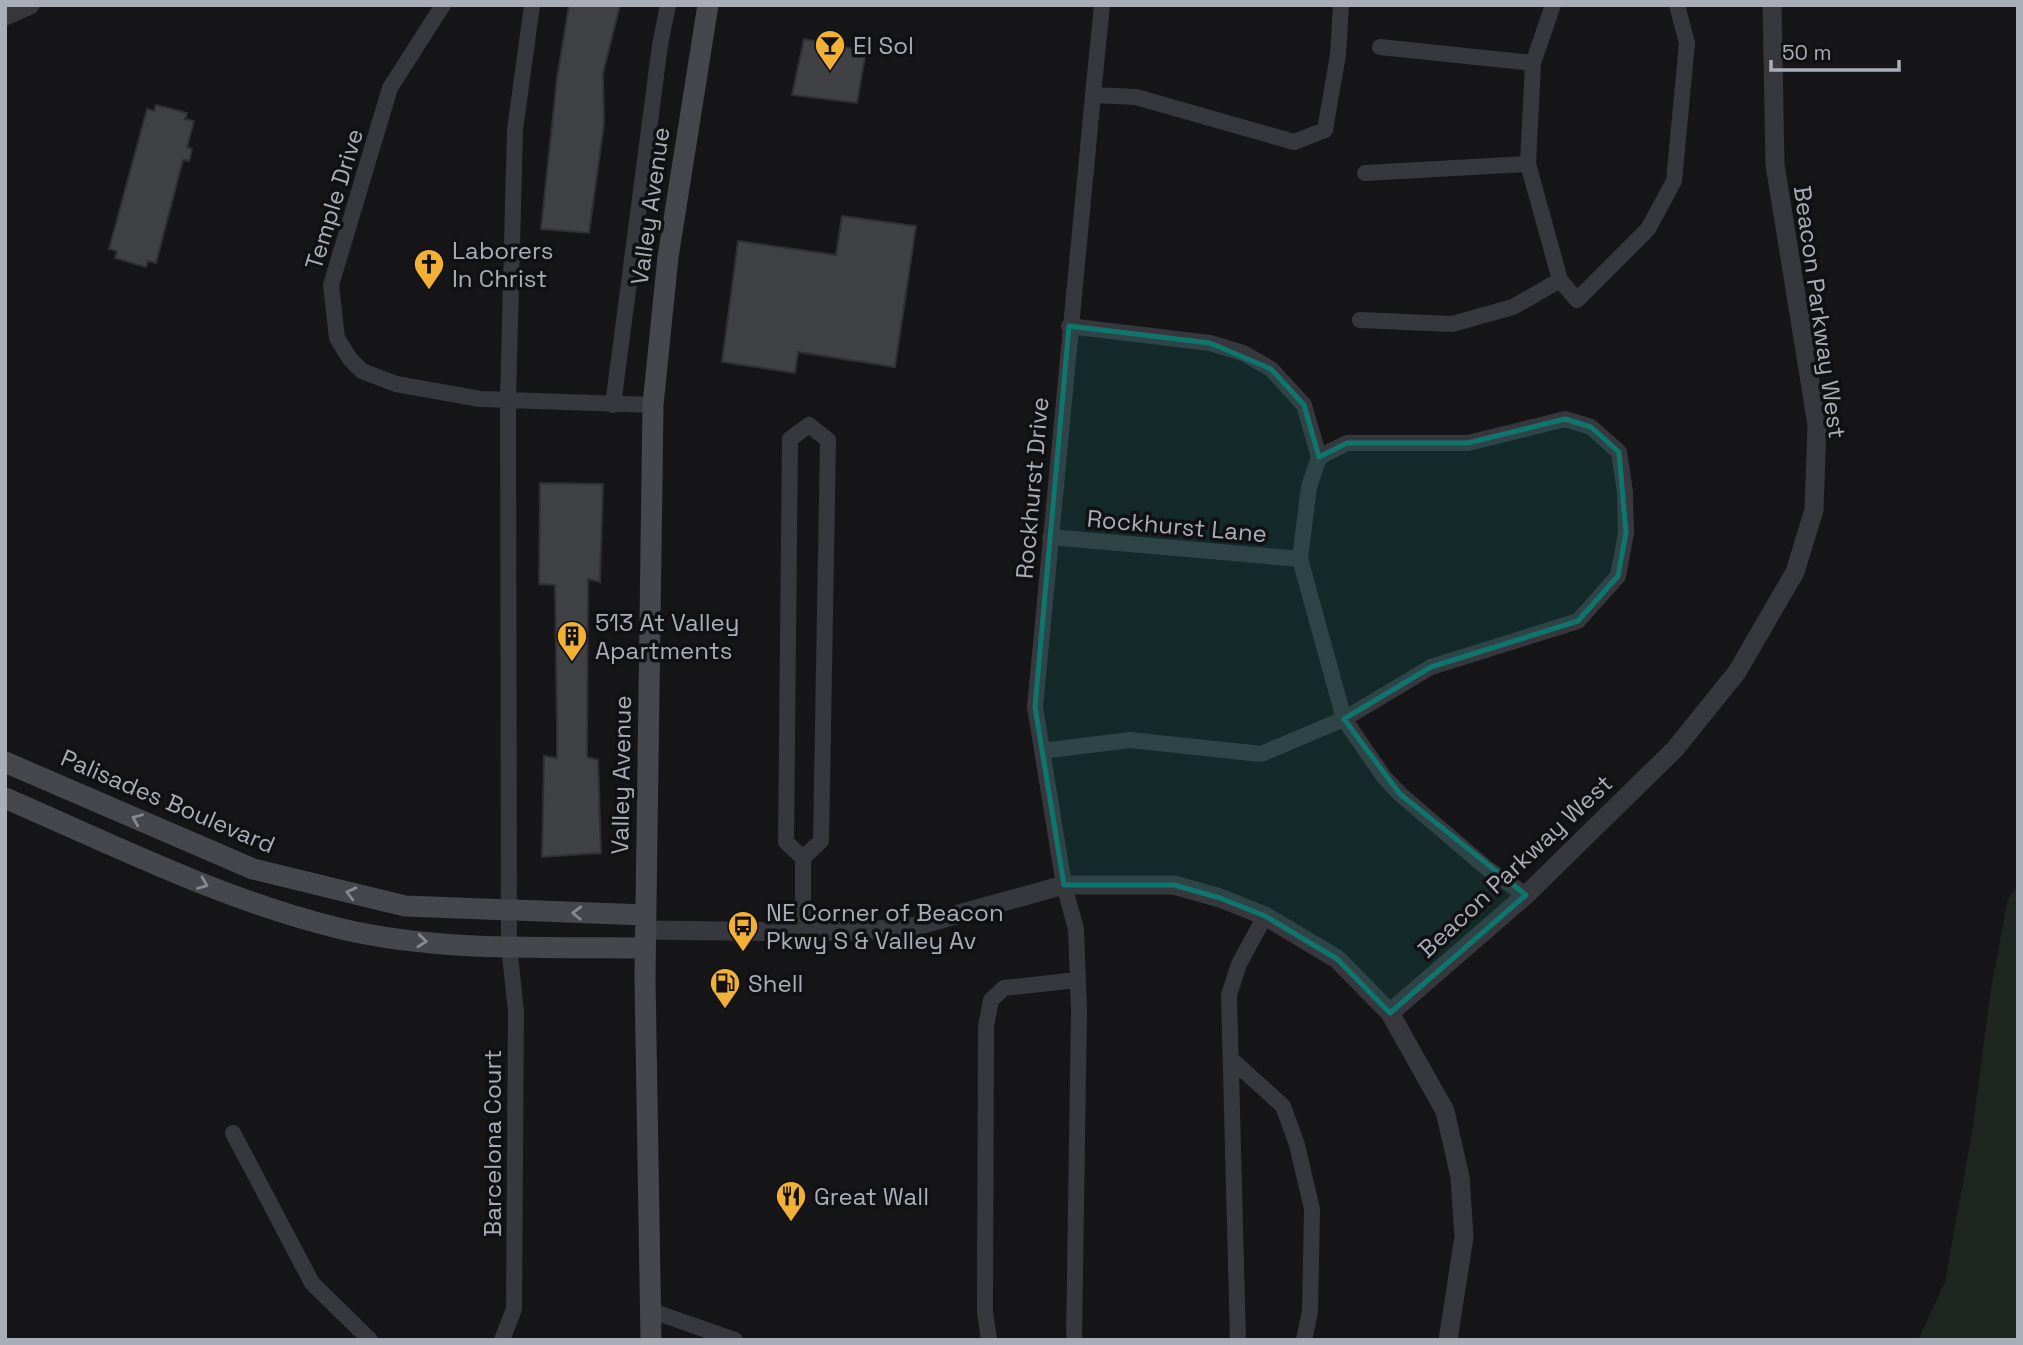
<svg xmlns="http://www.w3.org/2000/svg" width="2023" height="1345" viewBox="0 0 2023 1345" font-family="'Space Grotesk',sans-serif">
  <rect width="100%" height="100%" fill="#161618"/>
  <path fill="#1e261f" d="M 2018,885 L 2018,1340 L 1918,1340 L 1945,1282 L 1973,1127 L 1990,995 L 2008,899 Z"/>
  <path fill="#404145" stroke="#303034" stroke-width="2" d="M 569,5 L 620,5 L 603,73 L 604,124 L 589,233 L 541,229 L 557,78 Z
    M 804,39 L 866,51 L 857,103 L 792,95 Z
    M 156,105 L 187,113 L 185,119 L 194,121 L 187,147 L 192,149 L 189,161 L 183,160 L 156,263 L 148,261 L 146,267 L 115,258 L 117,251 L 109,249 L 147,109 L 154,111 Z
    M 842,216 L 916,226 L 895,367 L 798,352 L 795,373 L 722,362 L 738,241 L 836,255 Z
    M 540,483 L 603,484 L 600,582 L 588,579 L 587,757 L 598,760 L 601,853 L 542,857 L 544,756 L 557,758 L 557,727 L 555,585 L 539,584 Z"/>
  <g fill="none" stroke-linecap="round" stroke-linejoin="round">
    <path stroke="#37383d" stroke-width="16" d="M 443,5 L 390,88 L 331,285 L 337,338 L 350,359 L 362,371 L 396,384 L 480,399 L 653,405
      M 1102,5 L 1093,95 L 1136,97 L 1294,142 L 1325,130 L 1338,55 L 1341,5
      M 1553,5 L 1533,63 L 1528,164 L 1560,280 L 1577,300 L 1648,229 L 1674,181 L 1687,43 L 1677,5
      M 1380,47 L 1533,63
      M 1365,173 L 1528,164
      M 1360,320 L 1452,324 L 1513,307 L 1560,280
      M 1069,326 L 1210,343 L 1243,353 L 1271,369 L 1304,405 L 1319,457 L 1309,487 L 1300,559 L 1344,719 L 1384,777 L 1400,794 L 1489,870 L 1526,895
      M 613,405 L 660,45 L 668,5
      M 809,425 L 828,440 L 821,841 L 803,858 L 786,842 L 790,439 Z
      M 1050,537 L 1300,559
      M 1042,751 L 1130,740 L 1261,754 L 1344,719 L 1431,667 L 1578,621 L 1618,576 L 1626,533 L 1625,492 L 1619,452 L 1591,427 L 1565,419 L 1468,443 L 1347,443 L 1319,457
      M 803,932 L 803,858
      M 1231,1059 L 1283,1106 L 1297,1145 L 1312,1209 L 1310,1312 L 1304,1340
      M 233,1133 L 312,1283 L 370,1340
      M 652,1311 L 735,1340
      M 502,1340 L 514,1309 L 516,1011 L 509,946 L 508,399 L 515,130 L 532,5
      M 989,1340 L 985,1312 L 986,1026 L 991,1000 L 1004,988 L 1077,980
      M 1074,1340 L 1079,1010 L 1076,929 L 1064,885 L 1035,707 L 1093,95
      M 1238,1340 L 1229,995 L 1239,964 L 1265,916"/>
    <path stroke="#37383d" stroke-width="19" d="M 5,16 L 30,5
      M 645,930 L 803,932 L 905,929 L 1064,885 L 1174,885 L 1220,898 L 1265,916 L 1337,959 L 1390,1013 L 1445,1111 L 1460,1177 L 1464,1237 L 1448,1340
      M 1390,1013 L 1526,895 L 1675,749 L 1737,672 L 1795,572 L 1814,510 L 1817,425 L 1775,165 L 1772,5"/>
    <path stroke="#45474d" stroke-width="21" d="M 5,762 L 253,869 L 405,906 L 645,915
      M 5,798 C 116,846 225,901 342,929 C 440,952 545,947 645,948
      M 651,1340 L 645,978 L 653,405 L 668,257 L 708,5"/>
  </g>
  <defs><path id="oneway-chevron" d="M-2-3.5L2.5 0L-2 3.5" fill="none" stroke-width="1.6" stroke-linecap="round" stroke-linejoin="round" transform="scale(1.75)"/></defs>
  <g stroke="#858993">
    <use href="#oneway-chevron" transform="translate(137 819) rotate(-157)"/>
    <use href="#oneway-chevron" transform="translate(203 884) rotate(22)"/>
    <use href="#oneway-chevron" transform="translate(351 893) rotate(-166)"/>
    <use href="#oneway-chevron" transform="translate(577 913) rotate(-178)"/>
    <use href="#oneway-chevron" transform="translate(422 941) rotate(6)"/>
  </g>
  <path fill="#0f766e" fill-opacity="0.2" stroke="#0f766e" stroke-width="5" stroke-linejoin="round" d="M 1069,326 L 1210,343 L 1271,369 L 1304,405 L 1319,457 L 1347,443 L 1468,443 L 1565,419 L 1591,427 L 1619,452 L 1626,533 L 1618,576 L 1578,621 L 1431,667 L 1344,719 L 1400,794 L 1526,895 L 1390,1013 L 1337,959 L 1265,916 L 1220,898 L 1174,885 L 1064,885 L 1035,707 Z"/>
  <defs>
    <g id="bar-pin" transform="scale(1.575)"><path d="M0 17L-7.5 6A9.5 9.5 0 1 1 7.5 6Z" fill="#f2b134" stroke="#111113"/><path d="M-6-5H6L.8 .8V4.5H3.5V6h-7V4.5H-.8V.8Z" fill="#111"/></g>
    <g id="church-pin" transform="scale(1.575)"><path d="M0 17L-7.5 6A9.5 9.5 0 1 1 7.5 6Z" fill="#f2b134" stroke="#111113"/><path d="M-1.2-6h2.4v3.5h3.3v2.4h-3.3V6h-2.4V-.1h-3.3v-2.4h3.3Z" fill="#111"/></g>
    <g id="building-pin" transform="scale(1.575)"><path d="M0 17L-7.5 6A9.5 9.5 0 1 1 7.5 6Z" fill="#f2b134" stroke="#111113"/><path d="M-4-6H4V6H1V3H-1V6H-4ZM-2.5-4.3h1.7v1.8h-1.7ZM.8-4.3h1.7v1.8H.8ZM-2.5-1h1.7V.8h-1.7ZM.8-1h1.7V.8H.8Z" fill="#111"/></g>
    <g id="bus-pin" transform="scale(1.575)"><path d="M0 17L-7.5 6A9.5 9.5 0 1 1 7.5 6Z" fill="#f2b134" stroke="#111113"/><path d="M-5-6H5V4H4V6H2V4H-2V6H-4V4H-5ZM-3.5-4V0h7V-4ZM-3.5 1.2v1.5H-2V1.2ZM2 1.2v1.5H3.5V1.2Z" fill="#111"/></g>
    <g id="fuel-pin" transform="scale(1.575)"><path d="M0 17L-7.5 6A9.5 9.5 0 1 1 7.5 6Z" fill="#f2b134" stroke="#111113"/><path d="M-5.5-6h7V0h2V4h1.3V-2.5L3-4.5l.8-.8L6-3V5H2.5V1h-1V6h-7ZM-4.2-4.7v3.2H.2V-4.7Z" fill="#111"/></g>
    <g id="restaurant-pin" transform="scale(1.575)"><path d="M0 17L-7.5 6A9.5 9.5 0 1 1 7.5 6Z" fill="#f2b134" stroke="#111113"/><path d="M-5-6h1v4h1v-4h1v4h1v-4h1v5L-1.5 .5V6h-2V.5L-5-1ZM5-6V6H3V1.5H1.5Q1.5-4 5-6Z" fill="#111"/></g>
  </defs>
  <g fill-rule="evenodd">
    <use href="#bar-pin" x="830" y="45"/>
    <use href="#church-pin" x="429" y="264"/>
    <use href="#building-pin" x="572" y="636"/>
    <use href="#bus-pin" x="743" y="926"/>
    <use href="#fuel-pin" x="725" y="983"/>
    <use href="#restaurant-pin" x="791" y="1196"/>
  </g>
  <g text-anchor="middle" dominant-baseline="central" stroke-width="7" stroke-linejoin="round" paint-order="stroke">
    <g font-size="24" fill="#a8adb8" stroke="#111113" text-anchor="start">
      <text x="853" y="45">El Sol</text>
      <text x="452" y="250">Laborers<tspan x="452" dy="28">In Christ</tspan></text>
      <text x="595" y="622">513 At Valley<tspan x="595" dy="28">Apartments</tspan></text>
      <text x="766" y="912">NE Corner of Beacon<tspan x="766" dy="28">Pkwy S &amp; Valley Av</tspan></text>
      <text x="748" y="983">Shell</text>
      <text x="814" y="1196">Great Wall</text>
    </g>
    <g font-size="24" fill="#a8adb8" stroke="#111113">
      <text transform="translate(334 199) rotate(-73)">Temple Drive</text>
      <text transform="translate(650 206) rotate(-82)">Valley Avenue</text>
      <text transform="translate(1820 312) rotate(82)">Beacon Parkway West</text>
      <text transform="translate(1032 488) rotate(-85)">Rockhurst Drive</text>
      <text transform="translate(1177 526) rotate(5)">Rockhurst Lane</text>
      <text transform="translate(621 775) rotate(-89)">Valley Avenue</text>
      <text transform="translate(168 801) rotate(23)">Palisades Boulevard</text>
      <text transform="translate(1515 866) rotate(-43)">Beacon Parkway West</text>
      <text transform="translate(492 1143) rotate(-90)">Barcelona Court</text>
    </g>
  </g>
  <rect width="2023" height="1345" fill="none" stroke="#a8adb8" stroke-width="14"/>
  <path d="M1771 60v10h128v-10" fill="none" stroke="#a8adb8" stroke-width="3.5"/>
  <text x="1782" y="60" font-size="21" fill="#a8adb8" stroke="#111113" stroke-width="5" paint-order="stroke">50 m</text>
</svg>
